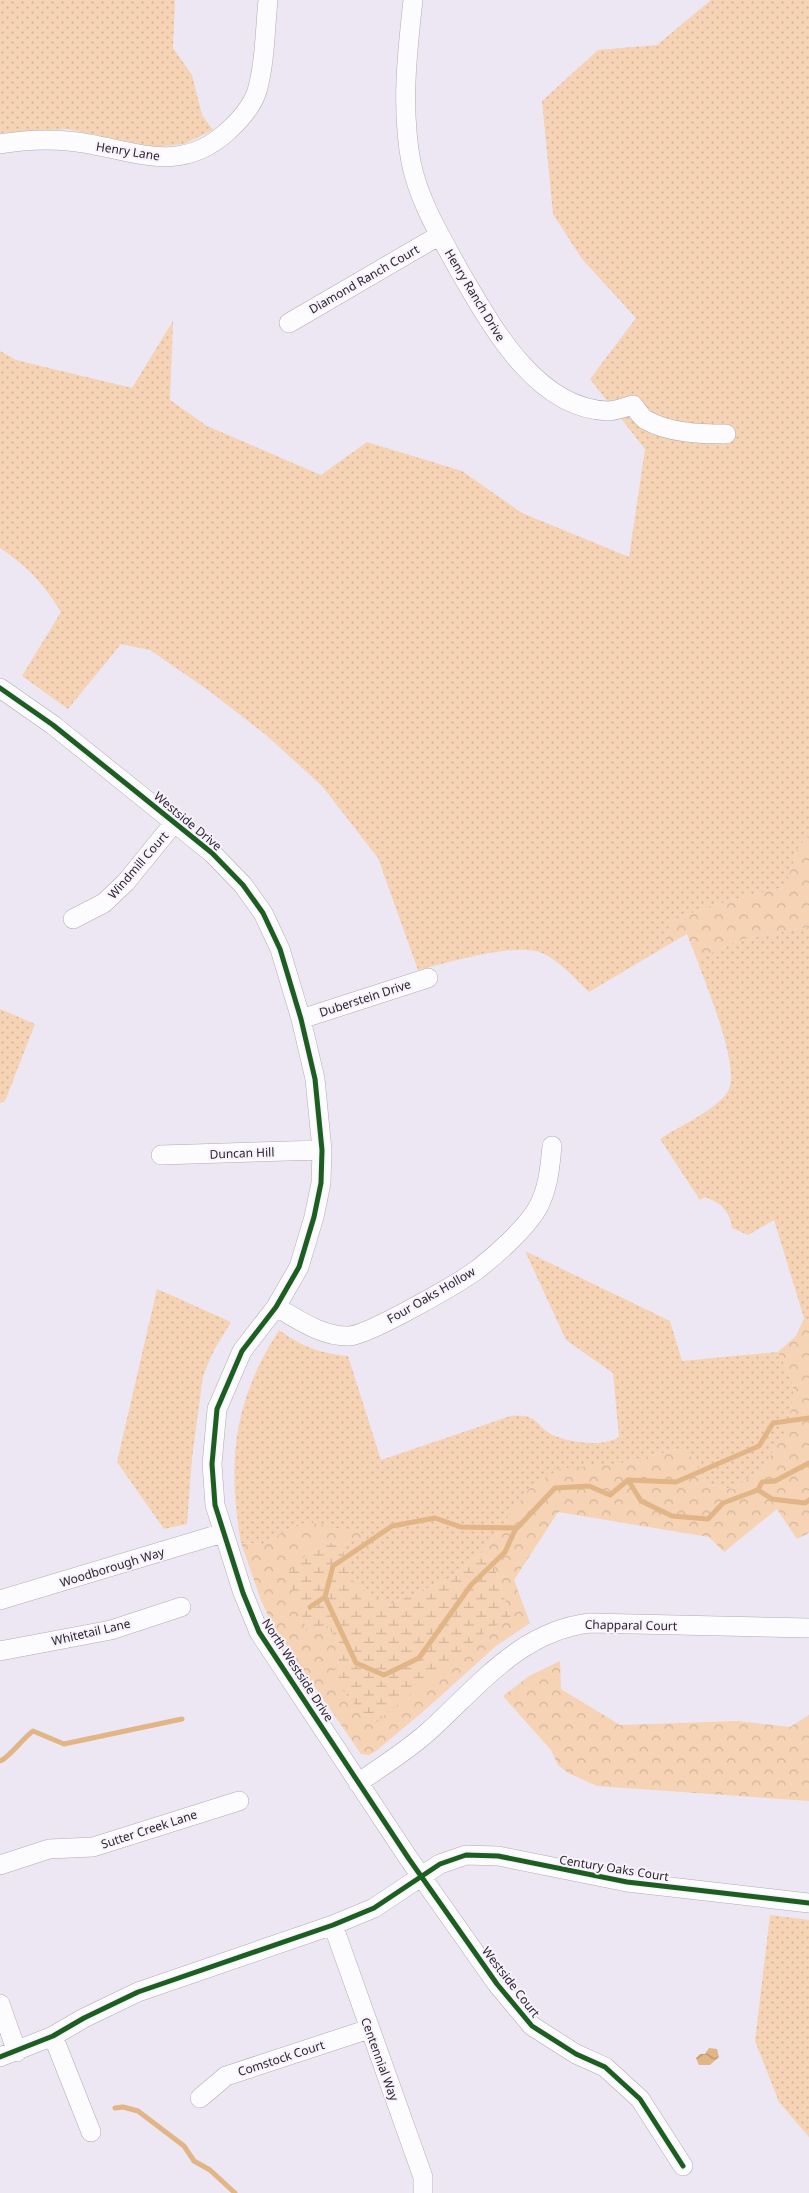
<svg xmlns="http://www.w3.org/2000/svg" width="809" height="2193" viewBox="0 0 809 2193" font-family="'Noto Sans',sans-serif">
  <defs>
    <pattern id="grass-dots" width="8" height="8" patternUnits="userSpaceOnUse" patternTransform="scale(1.25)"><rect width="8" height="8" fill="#f5d3b4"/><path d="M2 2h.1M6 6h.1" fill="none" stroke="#d2b59b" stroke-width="1.8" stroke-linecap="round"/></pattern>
    <pattern id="forest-crowns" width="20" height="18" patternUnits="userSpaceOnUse" patternTransform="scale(1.25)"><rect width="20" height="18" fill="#f5d3b4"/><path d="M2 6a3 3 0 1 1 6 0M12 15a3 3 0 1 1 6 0" fill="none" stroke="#d2b59b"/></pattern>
    <pattern id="wetland-marsh" width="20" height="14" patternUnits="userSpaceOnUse" patternTransform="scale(1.25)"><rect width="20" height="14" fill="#f5d3b4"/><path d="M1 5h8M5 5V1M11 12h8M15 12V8" fill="none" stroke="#d2b59b"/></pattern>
    <pattern id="water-waves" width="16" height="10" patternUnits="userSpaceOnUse" patternTransform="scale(1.25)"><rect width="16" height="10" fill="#e2b586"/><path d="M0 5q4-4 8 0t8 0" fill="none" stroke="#b7936e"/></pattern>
  </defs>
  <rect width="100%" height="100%" fill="#ede7f3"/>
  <path fill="url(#grass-dots)" d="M 0,0 L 175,0 L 173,48 L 192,75 L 202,115 L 213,130 L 184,144 L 155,147 L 67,129 L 0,133 Z
    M 711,0 L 809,0 L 809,836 L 799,846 L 785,887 L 710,906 L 671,921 L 663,948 L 589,992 C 575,979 559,960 542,953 C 514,942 447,963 418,970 L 378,858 L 322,786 L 266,735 L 208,690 L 150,650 L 121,644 L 68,709 L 22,676 L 61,612 C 43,583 28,567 0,548 L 0,351 L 16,360 L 132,388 L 173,321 L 170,400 L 207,426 L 321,475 L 367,442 L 462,471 L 522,513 L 629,557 L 645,449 L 590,379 L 636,318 L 582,259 L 553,214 L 542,101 L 598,50 L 657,45 Z
    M 809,927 L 809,1322 L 804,1318 L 774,1220 L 748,1235 L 732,1228 C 730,1211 721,1203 705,1197 L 700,1200 L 660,1139 C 681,1125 711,1113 727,1093 C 743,1072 706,985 697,960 L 739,940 Z
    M 0,1009 L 35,1024 L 5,1101 L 0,1103 Z
    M 525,1251 L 670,1321 L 682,1361 L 778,1352 L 792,1379 L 794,1396 L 786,1431 L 762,1469 L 733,1489 L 706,1484 L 693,1459 L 679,1449 L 622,1463 L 559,1470 L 529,1489 L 482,1553 L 448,1579 L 389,1605 L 353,1584 L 341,1545 L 368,1535 L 293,1526 L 264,1544 L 241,1543 C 227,1461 233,1402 279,1330 C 303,1347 319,1353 348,1356 L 381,1460 L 511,1416 C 540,1413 535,1428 555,1436 C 573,1443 603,1447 619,1437 L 613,1373 L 566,1340 Z
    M 157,1289 L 231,1322 L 214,1350 L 203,1376 L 192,1458 L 187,1524 L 164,1529 L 117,1462 Z
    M 770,1915 L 809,1920 L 809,2137 L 779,2102 L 755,2041 Z"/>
  <path fill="url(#forest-crowns)" d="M 809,836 L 809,927 L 739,940 L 697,960 L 687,934 L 663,948 L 671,921 L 710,906 L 785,887 L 799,846 Z
    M 804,1318 L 809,1322 L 809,1533 L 797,1539 L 777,1509 L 724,1552 L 709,1537 L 558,1512 L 514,1580 L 530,1623 L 496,1646 L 425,1710 L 376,1751 L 369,1755 L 361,1754 L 273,1626 L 261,1600 L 241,1543 L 264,1544 L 293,1526 L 308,1522 L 369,1535 L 341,1545 L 320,1541 L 307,1632 L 327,1625 L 342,1649 L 489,1629 L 511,1618 L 492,1560 L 482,1553 L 529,1489 L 559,1469 L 622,1463 L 679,1449 L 693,1458 L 706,1484 L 733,1489 L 762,1469 L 786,1431 L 794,1396 L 792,1379 L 778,1352 L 796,1336 Z
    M 560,1661 L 561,1689 L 620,1725 L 737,1721 L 790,1727 L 809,1715 L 809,1801 L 597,1786 L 568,1773 L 558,1765 L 551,1750 L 503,1696 L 529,1676 Z"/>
  <path fill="url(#wetland-marsh)" d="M 320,1541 L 341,1545 L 354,1584 L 389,1605 L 448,1579 L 482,1553 L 492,1560 L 511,1618 L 489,1629 L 372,1726 L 332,1677 L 342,1649 L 327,1625 L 307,1632 L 288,1573 Z"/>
  <path fill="url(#water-waves)" d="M 709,2048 L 717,2049 L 719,2057 L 710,2065 L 699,2065 L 696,2058 L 700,2054 L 705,2054 Z"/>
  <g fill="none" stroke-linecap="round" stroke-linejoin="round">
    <path stroke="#e2b586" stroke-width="5" d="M 628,1480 L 641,1501 L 672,1516 L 708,1519 L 723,1503 L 758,1490 L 762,1482 L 775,1481 L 809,1463
      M 758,1490 L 772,1499 L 805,1503 L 809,1500
      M 325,1597 L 356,1663 L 384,1675 L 419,1658 L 471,1585 L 505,1552 L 516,1528
      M 310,1607 L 325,1597 L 333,1566 L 392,1526 L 435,1518 L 461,1527 L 517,1528 L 555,1488 L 589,1486 L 610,1495 L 628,1480 L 676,1482 L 759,1446 L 773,1423 L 809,1418
      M 0,1761 C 9,1758 22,1739 33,1731 L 64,1744 L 182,1719
      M 115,2108 L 123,2107 L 138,2111 L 184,2146 L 194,2161 L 210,2170 L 235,2193"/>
    <g stroke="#b0abb4" stroke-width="20">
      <path id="minor" d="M 413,0 C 407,54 401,108 411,162 C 419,202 441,237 460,272 C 491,325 536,409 608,411 C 616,411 625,407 633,405 C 637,410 641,417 646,420 C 669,433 700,434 726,434
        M 0,144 C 23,140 45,139 68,141 C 127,146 176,179 228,131 C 240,120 252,107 257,91 C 265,63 265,30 268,0
        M 289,323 L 440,235
        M 0,688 L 53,725 L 139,794 L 212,853 L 243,885 L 263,913 L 280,949 L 301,1019 L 315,1079 L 322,1150 L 321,1183 L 314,1217 L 299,1267 L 276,1307 L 242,1351 L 217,1409 L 212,1464 L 215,1505 L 243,1593 L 259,1632 L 409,1859 L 497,1984 L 532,2026 L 576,2054 L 605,2067 L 640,2099 L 683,2166
        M 73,919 L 104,903 L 126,882 L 174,823
        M 301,1019 L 428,978
        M 161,1155 L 322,1150
        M 276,1307 C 298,1319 322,1337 349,1336 C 369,1335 459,1283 478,1269 C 496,1255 525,1229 537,1209 C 548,1190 550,1168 552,1146
        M 0,1600 L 223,1533
        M 0,1651 L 111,1630 L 181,1607
        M 358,1783 C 382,1766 407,1751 429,1731 C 479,1686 520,1631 590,1623 L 809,1628
        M 0,1865 L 49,1849 L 93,1847 L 239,1801
        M 333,1925 L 423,2177 L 423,2193
        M 0,2004 L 17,2052
        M 53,2036 L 91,2132
        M 0,2057 L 53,2036 L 84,2018 L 138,1992 L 333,1925 L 374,1908 L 440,1864 L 466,1855 L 498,1856 L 627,1882 L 809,1903
        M 200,2098 L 226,2076 L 369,2029"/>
    </g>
    <use href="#minor" stroke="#fcfbfd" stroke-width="19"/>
    <g stroke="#f7f2fc" stroke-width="8">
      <path id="cycleway" d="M 0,688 L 53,725 L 139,794 L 212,853 L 243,885 L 263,913 L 280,949 L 301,1019 L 315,1079 L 322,1150 L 321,1183 L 314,1217 L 299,1267 L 276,1307 L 242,1351 L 217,1409 L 212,1464 L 215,1505 L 243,1593 L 259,1632 L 409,1859 L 497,1984 L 532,2026 L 576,2054 L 605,2067 L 640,2099 L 683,2166
        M 0,2057 L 53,2036 L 84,2018 L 138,1992 L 333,1925 L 374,1908 L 440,1864 L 466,1855 L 498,1856 L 627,1882 L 809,1903"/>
    </g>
    <use href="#cycleway" stroke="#1b5e20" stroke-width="5"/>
  </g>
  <g text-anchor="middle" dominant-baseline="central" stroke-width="4" stroke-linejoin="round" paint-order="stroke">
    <g font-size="12" fill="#2a252e" stroke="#f7f2fc">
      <text transform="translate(128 151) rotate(9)">Henry Lane</text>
      <text transform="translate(364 279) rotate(-30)">Diamond Ranch Court</text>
      <text transform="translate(475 295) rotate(59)">Henry Ranch Drive</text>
      <text transform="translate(188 821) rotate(40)">Westside Drive</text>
      <text transform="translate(138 865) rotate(-49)">Windmill Court</text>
      <text transform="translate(365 998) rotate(-18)">Duberstein Drive</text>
      <text transform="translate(242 1153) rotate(-2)">Duncan Hill</text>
      <text transform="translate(431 1295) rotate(-30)">Four Oaks Hollow</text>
      <text transform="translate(112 1567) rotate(-17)">Woodborough Way</text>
      <text transform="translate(631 1625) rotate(1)">Chapparal Court</text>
      <text transform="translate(91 1632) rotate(-13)">Whitetail Lane</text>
      <text transform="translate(298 1670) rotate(57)">North Westside Drive</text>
      <text transform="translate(149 1829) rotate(-18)">Sutter Creek Lane</text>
      <text transform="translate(614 1868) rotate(9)">Century Oaks Court</text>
      <text transform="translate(511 1982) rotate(52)">Westside Court</text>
      <text transform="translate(281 2058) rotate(-18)">Comstock Court</text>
      <text transform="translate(380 2059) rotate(70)">Centennial Way</text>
    </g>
  </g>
</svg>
